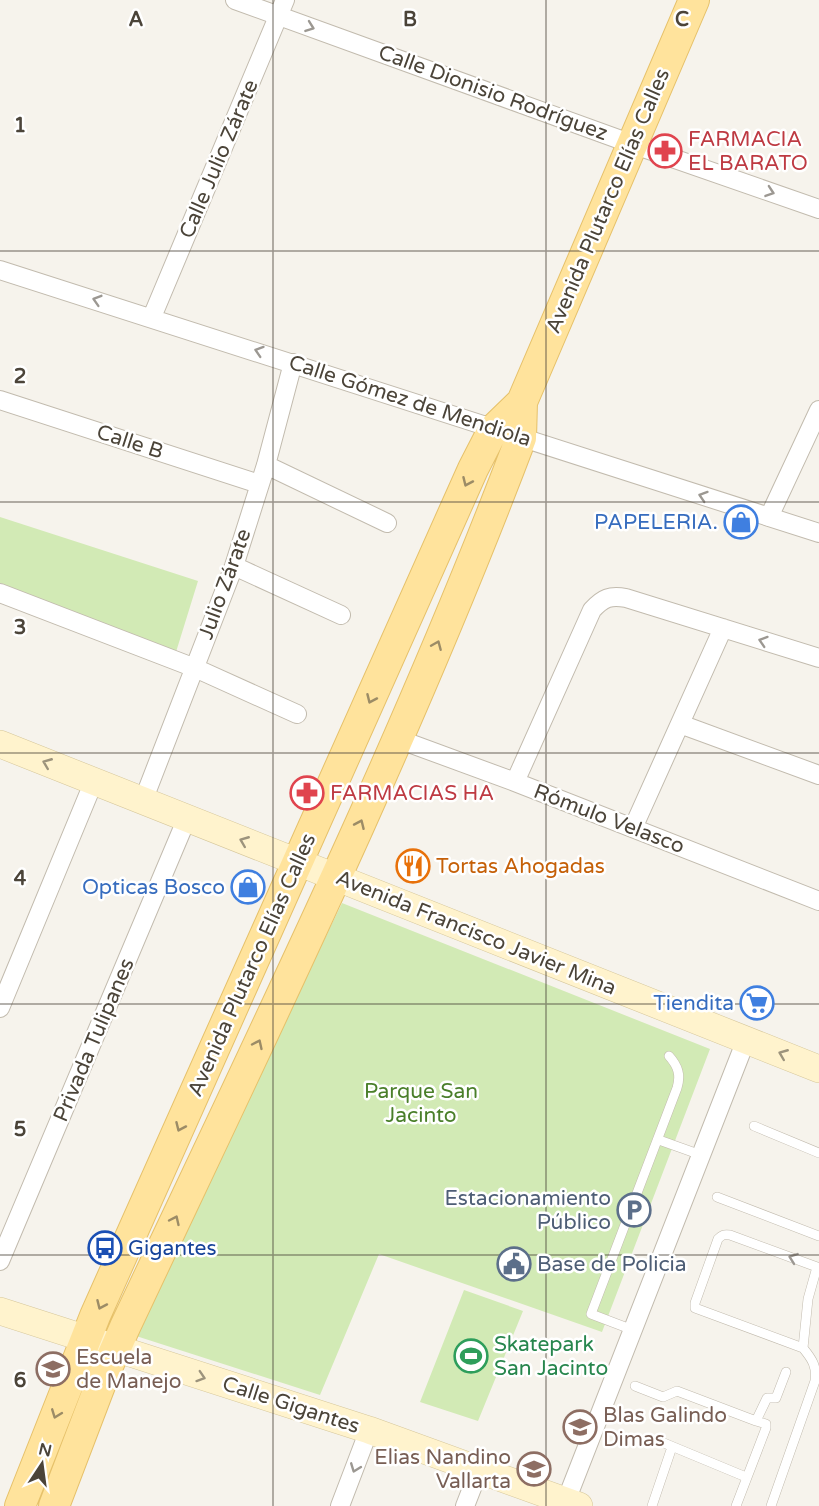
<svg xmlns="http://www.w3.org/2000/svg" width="819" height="1506" viewBox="0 0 819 1506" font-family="'Varela Round',sans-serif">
  <rect width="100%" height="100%" fill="#f6f3ec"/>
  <path fill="#d2eab5" d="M 0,517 L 198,581 L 176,652 L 0,583 Z
    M 342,903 L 710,1049 L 602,1332 L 379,1254 L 320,1395 L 133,1335 Z
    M 464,1290 L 523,1311 L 478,1421 L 420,1402 Z"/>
  <path fill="#d8cfc1" d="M 51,1354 L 60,1357 L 50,1382 L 42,1379 Z"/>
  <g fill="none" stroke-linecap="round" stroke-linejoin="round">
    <g stroke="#c2bbae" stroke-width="10">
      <path id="lane" d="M 754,1126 L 819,1153
        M 659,1140 L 701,1155
        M 717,1197 L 819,1236
        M 633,1330 L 591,1314 L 677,1088 C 681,1075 678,1066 669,1056
        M 635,1386 L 663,1397 L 677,1391 L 756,1421 L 767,1398 L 776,1398 L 786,1372
        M 664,1443 L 746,1477
        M 652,1506 L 672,1447
        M 736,1506 L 766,1428 L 766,1424 L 756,1421
        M 771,1506 L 815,1381 C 817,1366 812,1359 803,1348 L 808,1299 L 817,1267 L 730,1235 C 724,1234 722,1235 718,1239 L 695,1303 L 695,1308 L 803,1348"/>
    </g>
    <g stroke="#c2bbae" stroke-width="20">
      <path id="street" d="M 235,0 L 632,144 L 819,209
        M 0,270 L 819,533
        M 152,317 L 285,0
        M 0,400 L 259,484
        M 266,465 L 387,523
        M 769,517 L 819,410
        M 234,566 L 341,615
        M 0,593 L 195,668 L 297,714
        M 680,724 L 819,775
        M 398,739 L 515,782 L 819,901
        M 515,782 L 592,610 C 603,598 610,595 626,598 L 819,658
        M 143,801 L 234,566 L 266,465 L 293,363
        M 633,828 L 723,628
        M 0,1008 L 94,781
        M 0,1261 L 187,818
        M 340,1506 L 369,1430
        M 465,1506 L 479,1470
        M 564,1506 L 746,1040"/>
    </g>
    <g stroke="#d6c79b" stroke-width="28">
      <path id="secondary" d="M 0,744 L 819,1069
        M 0,1311 L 369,1430 L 579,1506"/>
    </g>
    <g stroke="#e6c16a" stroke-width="32">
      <path id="primary" d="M 20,1506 L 95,1316 L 473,469 L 493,430 L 522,402
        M 54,1506 L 104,1375 L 125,1327 C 263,1034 406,742 521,438 L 522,402 L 694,0"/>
    </g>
    <use href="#lane" stroke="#fff" stroke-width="9"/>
    <use href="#street" stroke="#fff" stroke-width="18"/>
    <use href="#secondary" stroke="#fff3cd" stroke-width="27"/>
    <use href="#primary" stroke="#ffe39c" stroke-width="30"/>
  </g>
  <defs><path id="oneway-chevron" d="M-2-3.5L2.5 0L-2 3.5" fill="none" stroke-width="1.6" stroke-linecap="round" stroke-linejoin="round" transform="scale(1.5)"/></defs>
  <g stroke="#9c9892">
    <use href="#oneway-chevron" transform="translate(310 27) rotate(20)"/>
    <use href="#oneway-chevron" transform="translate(770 192) rotate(19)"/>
    <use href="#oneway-chevron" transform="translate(97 300) rotate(-163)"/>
    <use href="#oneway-chevron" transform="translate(259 351) rotate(-162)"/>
    <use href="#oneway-chevron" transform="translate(703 496) rotate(-162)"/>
    <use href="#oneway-chevron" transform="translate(763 641) rotate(-162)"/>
    <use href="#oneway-chevron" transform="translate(793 1258) rotate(-160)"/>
    <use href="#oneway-chevron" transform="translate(355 1468) rotate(111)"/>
  </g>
  <g stroke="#9c8c66">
    <use href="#oneway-chevron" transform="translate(467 482) rotate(114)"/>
    <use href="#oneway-chevron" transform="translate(437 645) rotate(-67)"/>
    <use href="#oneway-chevron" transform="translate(371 699) rotate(114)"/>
    <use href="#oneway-chevron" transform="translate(360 824) rotate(-66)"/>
    <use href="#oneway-chevron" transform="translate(258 1044) rotate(-65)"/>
    <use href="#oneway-chevron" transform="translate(180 1127) rotate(114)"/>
    <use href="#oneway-chevron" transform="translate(175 1220) rotate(-65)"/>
    <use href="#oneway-chevron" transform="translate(101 1305) rotate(114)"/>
    <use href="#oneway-chevron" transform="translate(56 1414) rotate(111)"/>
  </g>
  <g stroke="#9c937c">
    <use href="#oneway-chevron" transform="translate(47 763) rotate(-158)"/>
    <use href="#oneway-chevron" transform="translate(244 841) rotate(-158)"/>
    <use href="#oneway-chevron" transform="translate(783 1054) rotate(-158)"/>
    <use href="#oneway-chevron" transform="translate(201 1377) rotate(18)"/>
  </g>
  <path fill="none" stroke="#4b4439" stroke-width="1.5" stroke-opacity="0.55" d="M 273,0 L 273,1506M 546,0 L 546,1506M 0,251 L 819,251M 0,502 L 819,502M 0,753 L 819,753M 0,1004 L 819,1004M 0,1255 L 819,1255"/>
  <defs>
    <g id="pharmacy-ring" transform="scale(1.725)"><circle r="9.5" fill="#fff" stroke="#e0444e" stroke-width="1.5"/><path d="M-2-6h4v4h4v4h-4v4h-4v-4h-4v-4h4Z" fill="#e0444e"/></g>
    <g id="shop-ring" transform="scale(1.725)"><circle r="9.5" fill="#fff" stroke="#3f7fe0" stroke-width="1.5"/><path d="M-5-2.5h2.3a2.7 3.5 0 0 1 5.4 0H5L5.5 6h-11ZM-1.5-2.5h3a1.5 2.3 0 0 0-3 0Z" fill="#3f7fe0"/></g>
    <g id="restaurant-ring" transform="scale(1.725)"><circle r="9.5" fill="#fff" stroke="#e8710a" stroke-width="1.5"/><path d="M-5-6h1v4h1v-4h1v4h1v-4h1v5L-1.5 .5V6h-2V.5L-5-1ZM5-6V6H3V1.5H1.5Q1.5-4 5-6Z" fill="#e8710a"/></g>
    <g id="supermarket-ring" transform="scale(1.725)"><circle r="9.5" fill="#fff" stroke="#3f7fe0" stroke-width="1.5"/><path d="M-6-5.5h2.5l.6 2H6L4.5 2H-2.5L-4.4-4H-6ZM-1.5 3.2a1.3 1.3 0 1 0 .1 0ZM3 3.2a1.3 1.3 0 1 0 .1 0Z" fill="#3f7fe0"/></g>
    <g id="parking-ring" transform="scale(1.725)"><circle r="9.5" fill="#fff" stroke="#5c6f8a" stroke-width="1.5"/><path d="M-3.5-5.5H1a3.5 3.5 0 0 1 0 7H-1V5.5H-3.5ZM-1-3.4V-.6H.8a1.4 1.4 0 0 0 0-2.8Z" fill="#5c6f8a"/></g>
    <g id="bus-ring" transform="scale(1.725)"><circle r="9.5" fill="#fff" stroke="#1a4fb4" stroke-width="1.5"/><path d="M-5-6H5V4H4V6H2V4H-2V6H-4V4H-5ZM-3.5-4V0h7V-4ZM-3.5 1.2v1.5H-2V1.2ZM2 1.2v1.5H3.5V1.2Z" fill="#1a4fb4"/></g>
    <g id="civic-ring" transform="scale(1.725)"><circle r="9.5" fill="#fff" stroke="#5c6f8a" stroke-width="1.5"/><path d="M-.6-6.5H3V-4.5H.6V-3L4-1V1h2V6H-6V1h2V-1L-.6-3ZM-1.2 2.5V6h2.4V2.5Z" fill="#5c6f8a"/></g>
    <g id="stadium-ring" transform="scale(1.725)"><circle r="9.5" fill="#fff" stroke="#2e9e5b" stroke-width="1.5"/><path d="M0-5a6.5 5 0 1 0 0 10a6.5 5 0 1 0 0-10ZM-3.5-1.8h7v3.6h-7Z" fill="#2e9e5b"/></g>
    <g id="school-ring" transform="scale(1.725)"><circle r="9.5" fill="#fff" stroke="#8d6e63" stroke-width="1.5"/><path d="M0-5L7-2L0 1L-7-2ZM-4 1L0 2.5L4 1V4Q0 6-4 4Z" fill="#8d6e63"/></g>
  </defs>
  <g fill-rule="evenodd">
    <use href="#pharmacy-ring" x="665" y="151"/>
    <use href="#shop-ring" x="741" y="522"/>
    <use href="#pharmacy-ring" x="307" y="793"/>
    <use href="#restaurant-ring" x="413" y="866"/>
    <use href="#shop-ring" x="248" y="887"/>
    <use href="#supermarket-ring" x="757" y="1003"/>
    <use href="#parking-ring" x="634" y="1210"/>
    <use href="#bus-ring" x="105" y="1248"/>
    <use href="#civic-ring" x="514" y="1264"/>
    <use href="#stadium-ring" x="471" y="1356"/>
    <use href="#school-ring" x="53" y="1369"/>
    <use href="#school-ring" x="580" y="1427"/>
    <use href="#school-ring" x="534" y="1469"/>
  </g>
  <g text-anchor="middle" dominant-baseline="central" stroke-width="5" stroke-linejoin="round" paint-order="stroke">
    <g font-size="21" fill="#4b4439" stroke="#fff">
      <text transform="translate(493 93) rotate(20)">Calle Dionisio Rodríguez</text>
      <text transform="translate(219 159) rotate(-67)">Calle Julio Zárate</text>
      <text transform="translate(608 201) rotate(-67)">Avenida Plutarco Elías Calles</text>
      <text transform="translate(410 401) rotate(18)">Calle Gómez de Mendiola</text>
      <text transform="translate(130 442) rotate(18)">Calle B</text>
      <text transform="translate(225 584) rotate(-70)">Julio Zárate</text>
      <text transform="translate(609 819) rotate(21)">Rómulo Velasco</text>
      <text transform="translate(476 933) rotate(22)">Avenida Francisco Javier Mina</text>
      <text transform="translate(252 965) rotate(-66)">Avenida Plutarco Elías Calles</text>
      <text transform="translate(94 1040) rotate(-67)">Privada Tulipanes</text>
      <text transform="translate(291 1405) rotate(18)">Calle Gigantes</text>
    </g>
    <g font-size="21" fill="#be3a42" stroke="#fff" text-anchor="start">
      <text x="688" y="139">FARMACIA<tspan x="688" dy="24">EL BARATO</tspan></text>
      <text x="330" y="793">FARMACIAS HA</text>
    </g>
    <g font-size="21" fill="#366cbe" stroke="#fff" text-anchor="end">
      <text x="718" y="522">PAPELERIA.</text>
      <text x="225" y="887">Opticas Bosco</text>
      <text x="734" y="1003">Tiendita</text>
    </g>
    <g font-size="21" fill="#c56008" stroke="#fff" text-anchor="start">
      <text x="436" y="866">Tortas Ahogadas</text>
    </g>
    <g font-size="21" fill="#4a7f2a" stroke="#fff">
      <text x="421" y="1091">Parque San<tspan x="421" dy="24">Jacinto</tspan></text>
    </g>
    <g font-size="21" fill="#4e5e75" stroke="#fff" text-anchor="end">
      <text x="611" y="1198">Estacionamiento<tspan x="611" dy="24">Público</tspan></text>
      <text x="537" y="1264" text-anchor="start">Base de Policia</text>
    </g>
    <g font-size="21" fill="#164399" stroke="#fff" text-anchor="start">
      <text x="128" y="1248">Gigantes</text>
    </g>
    <g font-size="21" fill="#27864d" stroke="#fff" text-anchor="start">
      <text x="494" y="1344">Skatepark<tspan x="494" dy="24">San Jacinto</tspan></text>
    </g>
    <g font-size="21" fill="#785e54" stroke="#fff" text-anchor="start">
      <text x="76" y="1357">Escuela<tspan x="76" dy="24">de Manejo</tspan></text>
      <text x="603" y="1415">Blas Galindo<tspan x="603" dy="24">Dimas</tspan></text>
      <text x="511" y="1457" text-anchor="end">Elias Nandino<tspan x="511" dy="24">Vallarta</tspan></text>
    </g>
  </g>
  <g font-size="20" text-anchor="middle" font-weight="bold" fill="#4b4439" stroke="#fff" stroke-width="5" stroke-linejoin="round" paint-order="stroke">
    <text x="136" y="26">A</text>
    <text x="410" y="26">B</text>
    <text x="682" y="26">C</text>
    <text x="20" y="132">1</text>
    <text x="20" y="383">2</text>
    <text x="20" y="634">3</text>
    <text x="20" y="885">4</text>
    <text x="20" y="1136">5</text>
    <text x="20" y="1387">6</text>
  </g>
  <g transform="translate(42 1464) rotate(13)" stroke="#ffffff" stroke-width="4.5" paint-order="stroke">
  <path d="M0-4.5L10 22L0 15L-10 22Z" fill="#4b4439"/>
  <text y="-9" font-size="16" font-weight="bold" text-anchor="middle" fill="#4b4439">N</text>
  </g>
</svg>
